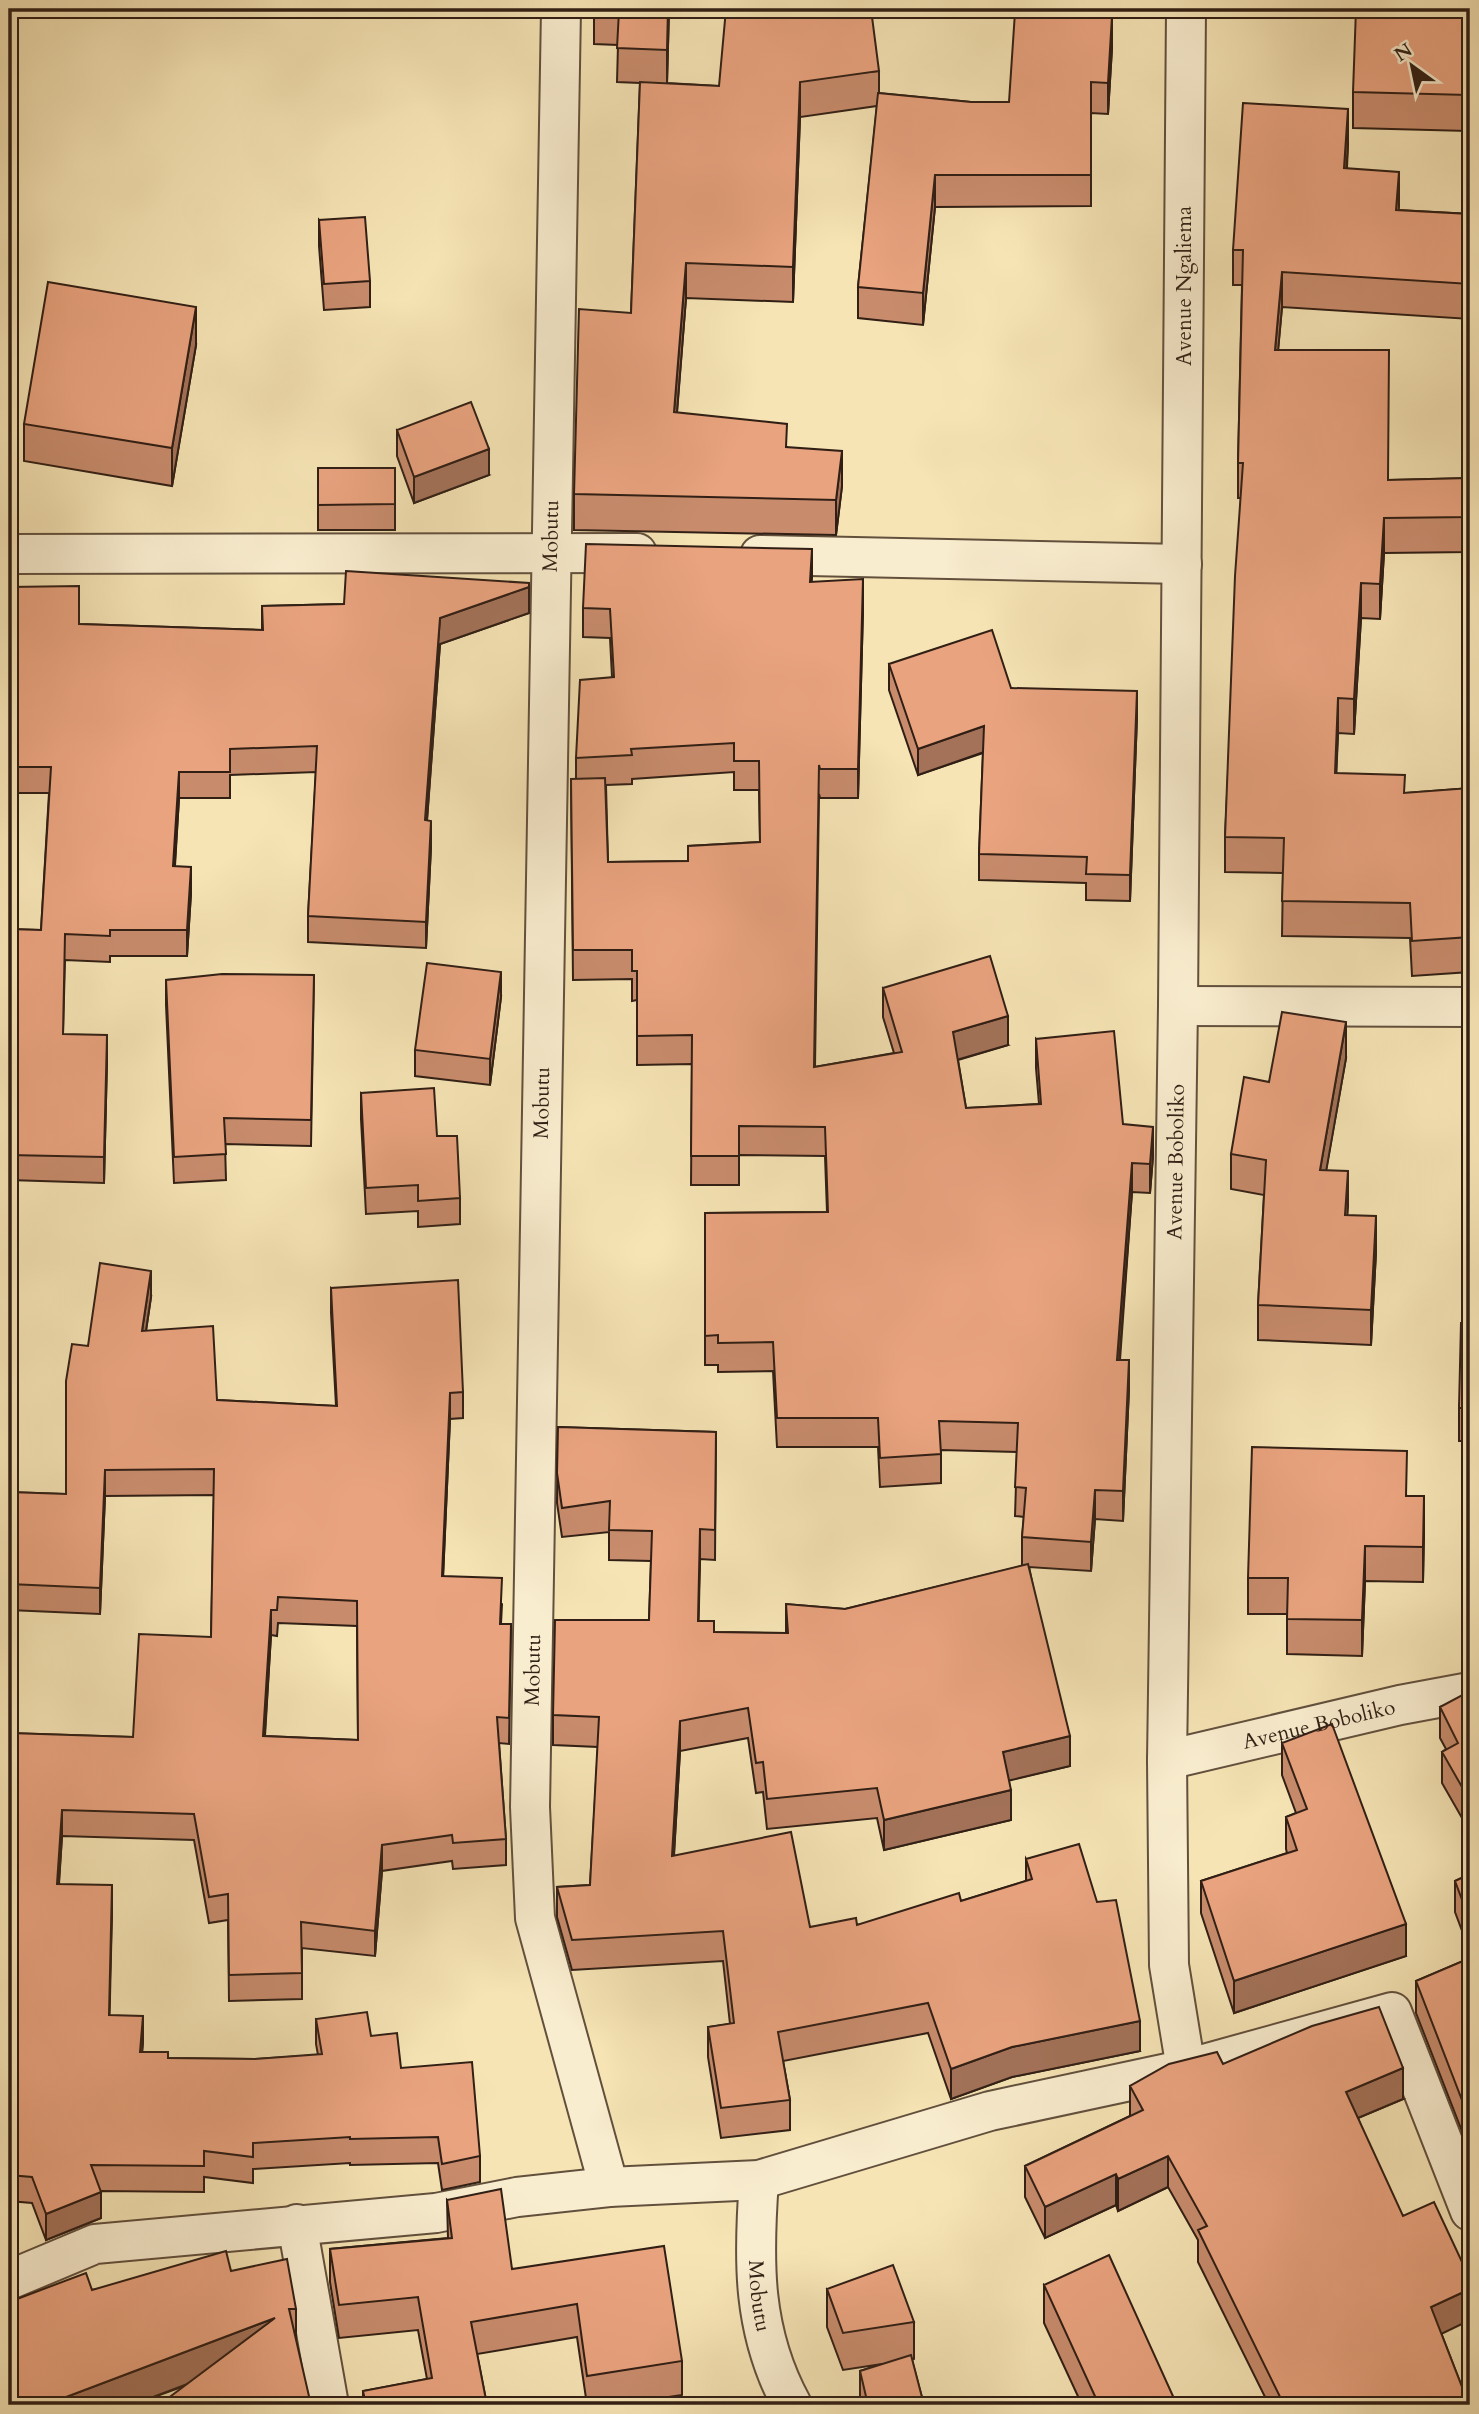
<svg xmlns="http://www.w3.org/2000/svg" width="1479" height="2414" viewBox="0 0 1479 2414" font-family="Cardo,serif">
  <rect width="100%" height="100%" fill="#f6e4b5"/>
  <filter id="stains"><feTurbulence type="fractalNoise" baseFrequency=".00286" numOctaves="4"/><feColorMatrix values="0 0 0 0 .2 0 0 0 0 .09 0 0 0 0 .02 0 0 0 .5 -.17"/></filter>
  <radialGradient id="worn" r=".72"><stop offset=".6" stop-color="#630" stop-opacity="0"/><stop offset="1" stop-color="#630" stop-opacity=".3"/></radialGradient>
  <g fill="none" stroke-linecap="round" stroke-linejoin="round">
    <g stroke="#62503d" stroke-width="42">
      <g id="minor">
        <path d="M 561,9 L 530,1807 L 535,1918 L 609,2187"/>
        <path d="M 1186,9 L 1178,1006 L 1167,1760 L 1169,1965 L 1186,2069"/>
        <path d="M 9,554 L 637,553"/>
        <path d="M 760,555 L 1182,564"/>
        <path d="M 1178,1006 L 1470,1007"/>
        <path id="s1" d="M 1167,1760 L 1400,1705 L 1470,1692"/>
        <path id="s2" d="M 759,2180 C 753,2261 752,2332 792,2405"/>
        <path d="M 297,2224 L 329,2405"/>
        <path d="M 9,2280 L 95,2244 L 436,2213 L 517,2197 L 609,2187 L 759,2180 L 990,2111 L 1186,2069 L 1392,2012 L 1470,2211"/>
      </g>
    </g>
    <use href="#minor" stroke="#f9edcf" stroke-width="38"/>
  </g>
  <path fill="#c88c6d" stroke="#311f15" stroke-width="2" fill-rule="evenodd" d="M 669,9 L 667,83 L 719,86 L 879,71 L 879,93 L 971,102 L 1009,102 L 1112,48 L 1108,114 L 1091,113 L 1091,206 L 935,207 L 923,325 L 858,318 L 858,287 L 877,106 L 800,117 L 793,302 L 686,298 L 677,413 L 787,447 L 842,486 L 836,535 L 574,530 L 574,494 L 631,313 L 640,83 L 617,82 L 618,45 L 594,44 L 594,10 Z
    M 1470,9 L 1470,96 L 1469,96 L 1468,131 L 1353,128 L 1353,92 Z
    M 1348,144 L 1347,168 L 1398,210 L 1470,214 L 1470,319 L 1282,307 L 1278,350 L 1388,480 L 1470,478 L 1470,552 L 1384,553 L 1380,619 L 1361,618 L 1354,734 L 1338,733 L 1336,773 L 1405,793 L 1470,788 L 1470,972 L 1412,976 L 1410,938 L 1282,936 L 1283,873 L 1225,872 L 1225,837 L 1241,498 L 1238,498 L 1238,463 L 1242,285 L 1233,285 L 1233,250 Z
    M 319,220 L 370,281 L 370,307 L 324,310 L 319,246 Z
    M 196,345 L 172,486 L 24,461 L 24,424 Z
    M 397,430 L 489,475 L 414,503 L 397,456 Z
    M 318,468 L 395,468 L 395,530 L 318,530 Z
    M 812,582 L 863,609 L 858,798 L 820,798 L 819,794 L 815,1067 L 894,1053 L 883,1017 L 883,988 L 1008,1045 L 958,1060 L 966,1108 L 1039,1104 L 1036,1068 L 1036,1039 L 1123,1124 L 1153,1156 L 1150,1193 L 1132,1192 L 1120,1360 L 1129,1389 L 1123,1521 L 1095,1519 L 1091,1571 L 1029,1567 L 1070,1766 L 1009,1780 L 1011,1820 L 884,1850 L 877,1818 L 767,1829 L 763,1792 L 756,1793 L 748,1738 L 680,1751 L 674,1856 L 810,1927 L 857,1925 L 961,1901 L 1026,1881 L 1026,1859 L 1140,2051 L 1012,2077 L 951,2099 L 928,2033 L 783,2061 L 790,2100 L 790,2130 L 721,2138 L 708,2057 L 708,2027 L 730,2024 L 723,1961 L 572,1970 L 557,1917 L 557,1887 L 590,1885 L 598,1747 L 553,1745 L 553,1715 L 649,1620 L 651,1561 L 609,1560 L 609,1532 L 562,1537 L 557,1503 L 558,1427 L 716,1432 L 715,1560 L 700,1559 L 698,1621 L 714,1632 L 786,1633 L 786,1604 L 845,1609 L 1022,1566 L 1022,1537 L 1024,1517 L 1015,1516 L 1017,1452 L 941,1450 L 941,1483 L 880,1487 L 878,1447 L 777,1447 L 773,1371 L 718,1372 L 718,1365 L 705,1365 L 705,1213 L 827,1212 L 825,1156 L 739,1155 L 739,1185 L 691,1185 L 692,1064 L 637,1065 L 637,1000 L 632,1001 L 632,979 L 573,980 L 571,779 L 576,779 L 576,758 L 612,677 L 610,638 L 583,637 L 583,608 ZM 734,772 L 734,790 L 759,790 L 760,842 L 688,846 L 688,861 L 608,862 L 606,785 L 632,784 L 632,779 Z
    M 529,583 L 529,613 L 440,644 L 427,821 L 431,847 L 426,948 L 308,942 L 308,916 L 316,772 L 230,775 L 230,798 L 179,798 L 175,866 L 191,893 L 187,956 L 110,956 L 110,962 L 65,960 L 63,1034 L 107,1060 L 104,1183 L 9,1180 L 9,929 L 41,930 L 49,793 L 9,793 L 9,587 L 79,624 L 262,630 L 262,606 L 344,604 Z
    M 889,664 L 1011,688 L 1137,717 L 1130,901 L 1086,900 L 1086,883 L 979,880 L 979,854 L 983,753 L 918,775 L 889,690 Z
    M 314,975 L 311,1146 L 225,1144 L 226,1180 L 174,1183 L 166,1005 L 166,980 Z
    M 501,997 L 490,1085 L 415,1076 L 415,1050 Z
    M 1346,1058 L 1326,1170 L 1347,1215 L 1376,1252 L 1371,1345 L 1258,1340 L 1258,1305 L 1264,1195 L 1231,1189 L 1231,1154 L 1269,1082 Z
    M 361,1093 L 437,1136 L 460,1198 L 460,1224 L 418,1227 L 418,1211 L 366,1214 L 361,1119 Z
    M 331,1288 L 463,1392 L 463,1418 L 450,1419 L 443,1576 L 502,1604 L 501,1624 L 511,1624 L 509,1744 L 499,1743 L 506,1839 L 506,1865 L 453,1869 L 452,1861 L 382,1871 L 375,1956 L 302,1948 L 302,1999 L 229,2001 L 228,1920 L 209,1923 L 194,1840 L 62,1836 L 59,1884 L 112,1911 L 109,2015 L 143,2042 L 142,2052 L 168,2058 L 255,2059 L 318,2055 L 316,2044 L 316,2019 L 371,2036 L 401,2068 L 480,2156 L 480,2182 L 442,2190 L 438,2163 L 350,2165 L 350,2163 L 253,2169 L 253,2183 L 204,2177 L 204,2192 L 101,2191 L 101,2218 L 46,2240 L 32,2203 L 9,2201 L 9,1733 L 133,1737 L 211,1637 L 214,1495 L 105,1496 L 100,1614 L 9,1610 L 9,1492 L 66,1494 L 88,1346 L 151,1297 L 146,1331 L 217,1400 L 336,1406 L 331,1313 ZM 278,1623 L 357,1626 L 358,1740 L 265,1736 L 271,1635 L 277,1636 Z
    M 1470,1323 L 1470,1441 L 1459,1441 L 1459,1408 Z
    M 1407,1496 L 1424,1531 L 1423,1582 L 1365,1581 L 1362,1656 L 1287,1654 L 1287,1614 L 1248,1614 L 1248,1578 Z
    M 1470,1696 L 1470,1814 L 1462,1818 L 1442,1783 L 1442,1752 L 1446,1749 L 1440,1738 L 1440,1707 Z
    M 1282,1743 L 1406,1956 L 1234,2013 L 1201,1913 L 1201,1881 L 1287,1853 L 1286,1849 L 1286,1817 L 1296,1813 L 1282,1775 Z
    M 1470,1874 L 1470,1952 L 1455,1912 L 1455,1881 Z
    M 1470,1958 L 1467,2144 L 1416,2013 L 1416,1981 Z
    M 1223,2064 L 1403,2099 L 1358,2118 L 1469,2405 L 1269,2405 L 1198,2262 L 1198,2240 L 1168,2187 L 1118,2211 L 1116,2205 L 1045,2238 L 1025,2197 L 1025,2166 L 1130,2116 L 1130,2086 Z
    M 447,2200 L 512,2269 L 682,2361 L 682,2395 L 615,2405 L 587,2405 L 577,2337 L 477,2354 L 487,2405 L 363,2405 L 363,2391 L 427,2379 L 418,2330 L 339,2338 L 330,2282 L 330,2249 L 448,2238 Z
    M 231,2271 L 296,2309 L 296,2339 L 187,2385 L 132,2405 L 9,2405 L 92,2290 Z
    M 1044,2285 L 1177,2405 L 1082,2405 L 1044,2323 Z
    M 827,2289 L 914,2322 L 914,2359 L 912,2360 L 924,2405 L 860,2405 L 860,2371 L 882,2364 L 843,2370 L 827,2327 Z"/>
  <path fill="#a37259" stroke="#311f15" stroke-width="2" d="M 668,9 L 669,9 L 667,84 L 667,50 Z
    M 1112,16 L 1112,48 L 1108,114 L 1108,83 Z
    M 1469,61 L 1469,96 L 1468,131 L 1468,95 Z
    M 800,82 L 800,117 L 793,302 L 793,267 Z
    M 1348,109 L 1348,144 L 1344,203 L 1344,168 Z
    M 1399,172 L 1399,207 L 1396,245 L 1396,210 Z
    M 935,175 L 935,207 L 923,325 L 923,293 Z
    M 686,263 L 686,298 L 674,448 L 674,412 Z
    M 1282,272 L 1282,307 L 1275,385 L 1275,350 Z
    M 196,307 L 196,345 L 172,486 L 172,448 Z
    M 489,449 L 489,475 L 414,503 L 414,477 Z
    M 842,451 L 842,486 L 836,535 L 836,500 Z
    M 1384,518 L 1384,553 L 1380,619 L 1380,584 Z
    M 812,549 L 812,578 L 810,611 L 810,582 Z
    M 863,579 L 863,609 L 858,798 L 858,769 Z
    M 1361,583 L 1361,618 L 1354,734 L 1354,699 Z
    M 529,587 L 529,613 L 440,644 L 425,846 L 425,820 L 440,618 Z
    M 1137,691 L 1137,717 L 1130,901 L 1130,875 Z
    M 1338,698 L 1338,733 L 1335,808 L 1335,773 Z
    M 984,726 L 984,752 L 918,775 L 918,749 Z
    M 179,772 L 179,798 L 173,892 L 173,866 Z
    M 431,821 L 431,847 L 426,948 L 426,922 Z
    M 191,867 L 191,893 L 187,956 L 187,930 Z
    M 501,972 L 501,997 L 490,1085 L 490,1059 Z
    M 1008,1016 L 1008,1045 L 953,1061 L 953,1032 Z
    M 1346,1022 L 1346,1058 L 1320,1206 L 1320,1170 Z
    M 107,1035 L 107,1060 L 104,1183 L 104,1157 Z
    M 1153,1127 L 1153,1156 L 1150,1193 L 1150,1164 Z
    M 1132,1163 L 1132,1192 L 1117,1389 L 1117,1360 Z
    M 1348,1171 L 1348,1207 L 1345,1250 L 1345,1215 Z
    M 1376,1216 L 1376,1252 L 1371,1345 L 1371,1310 Z
    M 151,1271 L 151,1297 L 142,1357 L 142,1331 Z
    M 1129,1360 L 1129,1389 L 1123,1521 L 1123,1491 Z
    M 450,1393 L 450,1419 L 442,1602 L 442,1576 Z
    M 105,1470 L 105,1496 L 100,1614 L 100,1588 Z
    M 1095,1490 L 1095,1519 L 1091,1571 L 1091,1542 Z
    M 1424,1496 L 1424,1531 L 1423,1582 L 1423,1547 Z
    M 700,1529 L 700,1559 L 698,1651 L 698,1621 Z
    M 1365,1546 L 1365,1581 L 1362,1656 L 1362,1620 Z
    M 271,1610 L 271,1635 L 263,1762 L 263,1736 Z
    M 680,1721 L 680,1751 L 672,1886 L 672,1856 Z
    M 1070,1736 L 1070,1766 L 1003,1782 L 1003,1752 Z
    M 1470,1783 L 1470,1814 L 1462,1818 L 1462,1787 Z
    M 1011,1790 L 1011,1820 L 884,1850 L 884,1820 Z
    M 62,1810 L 62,1836 L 57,1910 L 57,1884 Z
    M 382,1845 L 382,1871 L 375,1956 L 375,1931 Z
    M 112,1885 L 112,1911 L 109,2041 L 109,2015 Z
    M 1406,1924 L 1406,1956 L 1234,2013 L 1234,1981 Z
    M 143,2016 L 143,2042 L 140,2077 L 140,2052 Z
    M 1140,2021 L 1140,2051 L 1012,2077 L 951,2099 L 951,2069 L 1012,2047 Z
    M 1403,2068 L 1403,2099 L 1346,2123 L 1346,2092 Z
    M 1470,2111 L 1470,2142 L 1467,2144 L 1467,2113 Z
    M 1168,2156 L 1168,2187 L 1118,2211 L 1118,2179 Z
    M 1116,2174 L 1116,2205 L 1045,2238 L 1045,2207 Z
    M 101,2192 L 101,2218 L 46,2240 L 46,2214 Z
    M 1470,2289 L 1470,2320 L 1431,2339 L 1431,2307 Z
    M 275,2318 L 275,2351 L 132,2405 L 45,2405 Z"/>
  <path fill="#e9a37f" stroke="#311f15" stroke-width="2" fill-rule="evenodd" d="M 594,9 L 668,9 L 667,50 L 617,48 L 619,11 L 594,10 Z
    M 726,9 L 871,9 L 879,71 L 800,82 L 793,267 L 686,263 L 674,412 L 787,424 L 786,447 L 842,451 L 836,500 L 574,494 L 579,309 L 631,313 L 640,82 L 719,86 Z
    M 1356,9 L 1470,9 L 1470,61 L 1469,61 L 1468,95 L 1353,92 Z
    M 1015,12 L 1112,16 L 1108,83 L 1091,82 L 1091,175 L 935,175 L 923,293 L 858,287 L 878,93 L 971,102 L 1009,102 Z
    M 1243,103 L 1348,109 L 1344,168 L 1399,172 L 1396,210 L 1470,214 L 1470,284 L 1282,272 L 1275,350 L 1389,350 L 1388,480 L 1470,478 L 1470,517 L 1384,518 L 1380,584 L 1361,583 L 1354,699 L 1338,698 L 1335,773 L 1405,775 L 1404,793 L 1470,788 L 1470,937 L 1412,941 L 1410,903 L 1282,901 L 1284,838 L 1225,837 L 1235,576 L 1243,463 L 1238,463 L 1243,250 L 1233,250 Z
    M 365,217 L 370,281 L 324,284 L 319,220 Z
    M 48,282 L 196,307 L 172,448 L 24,424 Z
    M 471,402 L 489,449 L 414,477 L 397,430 Z
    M 318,468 L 395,468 L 395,504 L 318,505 Z
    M 586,544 L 812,549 L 810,582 L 863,579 L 858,769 L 820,769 L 819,765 L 814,1067 L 902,1052 L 883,988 L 990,956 L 1008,1016 L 953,1032 L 966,1108 L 1041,1104 L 1036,1039 L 1114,1031 L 1123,1124 L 1153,1127 L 1150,1164 L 1132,1163 L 1117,1360 L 1129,1360 L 1123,1491 L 1095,1490 L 1091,1542 L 1022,1537 L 1026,1488 L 1015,1487 L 1018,1423 L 939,1421 L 941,1454 L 880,1458 L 878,1418 L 777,1418 L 773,1342 L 718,1343 L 718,1335 L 705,1336 L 705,1213 L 828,1212 L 825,1127 L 739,1126 L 739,1156 L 691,1156 L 692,1035 L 637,1036 L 637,971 L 632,971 L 632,950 L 573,950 L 571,779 L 605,778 L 608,862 L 688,861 L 688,846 L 760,842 L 759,761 L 734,761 L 734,743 L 631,749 L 632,755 L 576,758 L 580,680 L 614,677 L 610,609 L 583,608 Z
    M 346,571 L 529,583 L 529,587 L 440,618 L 425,820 L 431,821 L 426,922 L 308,916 L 317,746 L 230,749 L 230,772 L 179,772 L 173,866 L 191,867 L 187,930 L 110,930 L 110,936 L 65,934 L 63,1034 L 107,1035 L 104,1157 L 9,1155 L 9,929 L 41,930 L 51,767 L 9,767 L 9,587 L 79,586 L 79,624 L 263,630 L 262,606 L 344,604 Z
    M 992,630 L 1011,688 L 1137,691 L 1130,875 L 1086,874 L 1087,857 L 979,854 L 984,726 L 918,749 L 889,664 Z
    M 427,963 L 501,972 L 490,1059 L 415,1050 Z
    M 222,974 L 314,975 L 311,1120 L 224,1118 L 226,1154 L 174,1157 L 166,980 Z
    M 1282,1012 L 1346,1022 L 1320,1170 L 1348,1171 L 1345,1215 L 1376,1216 L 1371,1310 L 1258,1305 L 1266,1160 L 1231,1154 L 1244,1077 L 1269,1082 Z
    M 434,1088 L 437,1136 L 457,1136 L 460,1198 L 418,1201 L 418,1185 L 366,1188 L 361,1093 Z
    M 100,1263 L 151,1271 L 142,1331 L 213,1326 L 217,1400 L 337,1406 L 331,1288 L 458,1280 L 463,1392 L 450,1393 L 442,1576 L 502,1578 L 500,1624 L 511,1624 L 509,1718 L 497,1717 L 506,1839 L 453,1843 L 452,1835 L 382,1845 L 375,1931 L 301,1922 L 302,1973 L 229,1975 L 228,1894 L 209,1897 L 194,1814 L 62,1810 L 57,1884 L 112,1885 L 109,2015 L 143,2016 L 140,2052 L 168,2052 L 168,2058 L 255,2059 L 322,2054 L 316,2019 L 367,2012 L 371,2036 L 397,2033 L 401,2068 L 472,2062 L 480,2156 L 442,2164 L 438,2137 L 350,2139 L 350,2137 L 253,2143 L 253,2157 L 204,2151 L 204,2166 L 91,2165 L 101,2192 L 46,2214 L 32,2177 L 9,2175 L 9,1733 L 133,1737 L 139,1634 L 211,1637 L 214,1469 L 105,1470 L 100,1588 L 9,1584 L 9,1492 L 66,1494 L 66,1381 L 72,1344 L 88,1346 ZM 278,1597 L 357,1601 L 358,1740 L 263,1736 L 271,1610 L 277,1610 Z
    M 1461,1323 L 1470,1323 L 1470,1408 L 1459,1408 Z
    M 558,1427 L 716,1432 L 715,1530 L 700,1529 L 698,1621 L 714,1621 L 714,1632 L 788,1633 L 786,1604 L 845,1609 L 1028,1564 L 1070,1736 L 1003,1752 L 1011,1790 L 884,1820 L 877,1788 L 767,1799 L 763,1762 L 756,1763 L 748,1708 L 680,1721 L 672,1856 L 791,1832 L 810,1927 L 856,1918 L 857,1925 L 959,1893 L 961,1901 L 1032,1879 L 1026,1859 L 1079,1844 L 1097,1902 L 1116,1900 L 1140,2021 L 1012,2047 L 951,2069 L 928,2003 L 778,2032 L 790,2100 L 721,2108 L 708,2027 L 734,2023 L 723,1931 L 572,1940 L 557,1887 L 590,1885 L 599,1717 L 553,1715 L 555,1620 L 649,1620 L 652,1531 L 609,1530 L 610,1501 L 562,1508 L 557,1473 Z
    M 1252,1447 L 1407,1451 L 1406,1496 L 1424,1496 L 1423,1547 L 1365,1546 L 1362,1620 L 1287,1619 L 1288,1578 L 1248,1578 Z
    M 1468,1692 L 1470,1696 L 1470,1783 L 1462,1787 L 1442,1752 L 1458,1743 L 1440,1707 Z
    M 1332,1724 L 1406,1924 L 1234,1981 L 1201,1881 L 1297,1850 L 1286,1817 L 1307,1809 L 1282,1743 Z
    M 1470,1874 L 1470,1921 L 1455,1881 Z
    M 1470,1958 L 1470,2111 L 1467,2113 L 1416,1981 Z
    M 1379,2007 L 1403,2068 L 1346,2092 L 1403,2216 L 1434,2202 L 1470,2279 L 1470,2289 L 1431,2307 L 1469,2405 L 1284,2405 L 1198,2230 L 1207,2226 L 1168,2156 L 1118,2179 L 1116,2174 L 1045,2207 L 1025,2166 L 1143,2110 L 1130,2086 L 1169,2064 L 1217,2052 L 1223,2064 L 1312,2026 Z
    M 501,2189 L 512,2269 L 664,2246 L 682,2361 L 587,2376 L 577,2304 L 471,2322 L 487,2405 L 366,2405 L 363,2391 L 432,2378 L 418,2297 L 339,2305 L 330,2249 L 452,2238 L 447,2200 Z
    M 226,2251 L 231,2271 L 287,2259 L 296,2309 L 289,2309 L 311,2405 L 159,2405 L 275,2318 L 45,2405 L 9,2405 L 9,2302 L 86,2273 L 92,2290 Z
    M 1109,2255 L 1177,2405 L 1099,2405 L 1044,2285 Z
    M 893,2265 L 914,2322 L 843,2333 L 827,2289 Z
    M 911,2355 L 924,2405 L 868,2405 L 860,2371 Z
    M 614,2399 L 615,2405 L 583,2405 Z"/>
  <g text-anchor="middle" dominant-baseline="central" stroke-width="5" stroke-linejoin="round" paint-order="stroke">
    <g font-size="21" fill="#311f15" stroke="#f9edcf">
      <text transform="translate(1184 286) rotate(-90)">Avenue Ngaliema</text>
      <text transform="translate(551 536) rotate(-89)">Mobutu</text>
      <text transform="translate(542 1103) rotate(-89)">Mobutu</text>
      <text transform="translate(1176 1162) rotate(-89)">Avenue Boboliko</text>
      <text transform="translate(533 1670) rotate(-89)">Mobutu</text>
      <text stroke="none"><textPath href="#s1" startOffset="156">Avenue Boboliko</textPath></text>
      <text stroke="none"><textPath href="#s2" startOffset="116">Mobutu</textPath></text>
    </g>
  </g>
  <rect width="1479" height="2414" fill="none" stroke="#f6e4b5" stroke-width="35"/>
  <rect x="10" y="10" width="1458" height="2393" fill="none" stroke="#311f15" stroke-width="3.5"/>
  <rect x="18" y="18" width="1444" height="2379" fill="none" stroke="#311f15" stroke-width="2"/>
  <g transform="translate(1412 66) rotate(327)" stroke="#f9edcf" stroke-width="5" paint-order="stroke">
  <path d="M0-5L12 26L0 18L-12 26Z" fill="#311f15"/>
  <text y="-10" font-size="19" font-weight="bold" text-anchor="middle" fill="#311f15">N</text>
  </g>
  <rect width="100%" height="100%" filter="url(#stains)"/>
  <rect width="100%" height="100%" fill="url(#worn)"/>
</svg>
